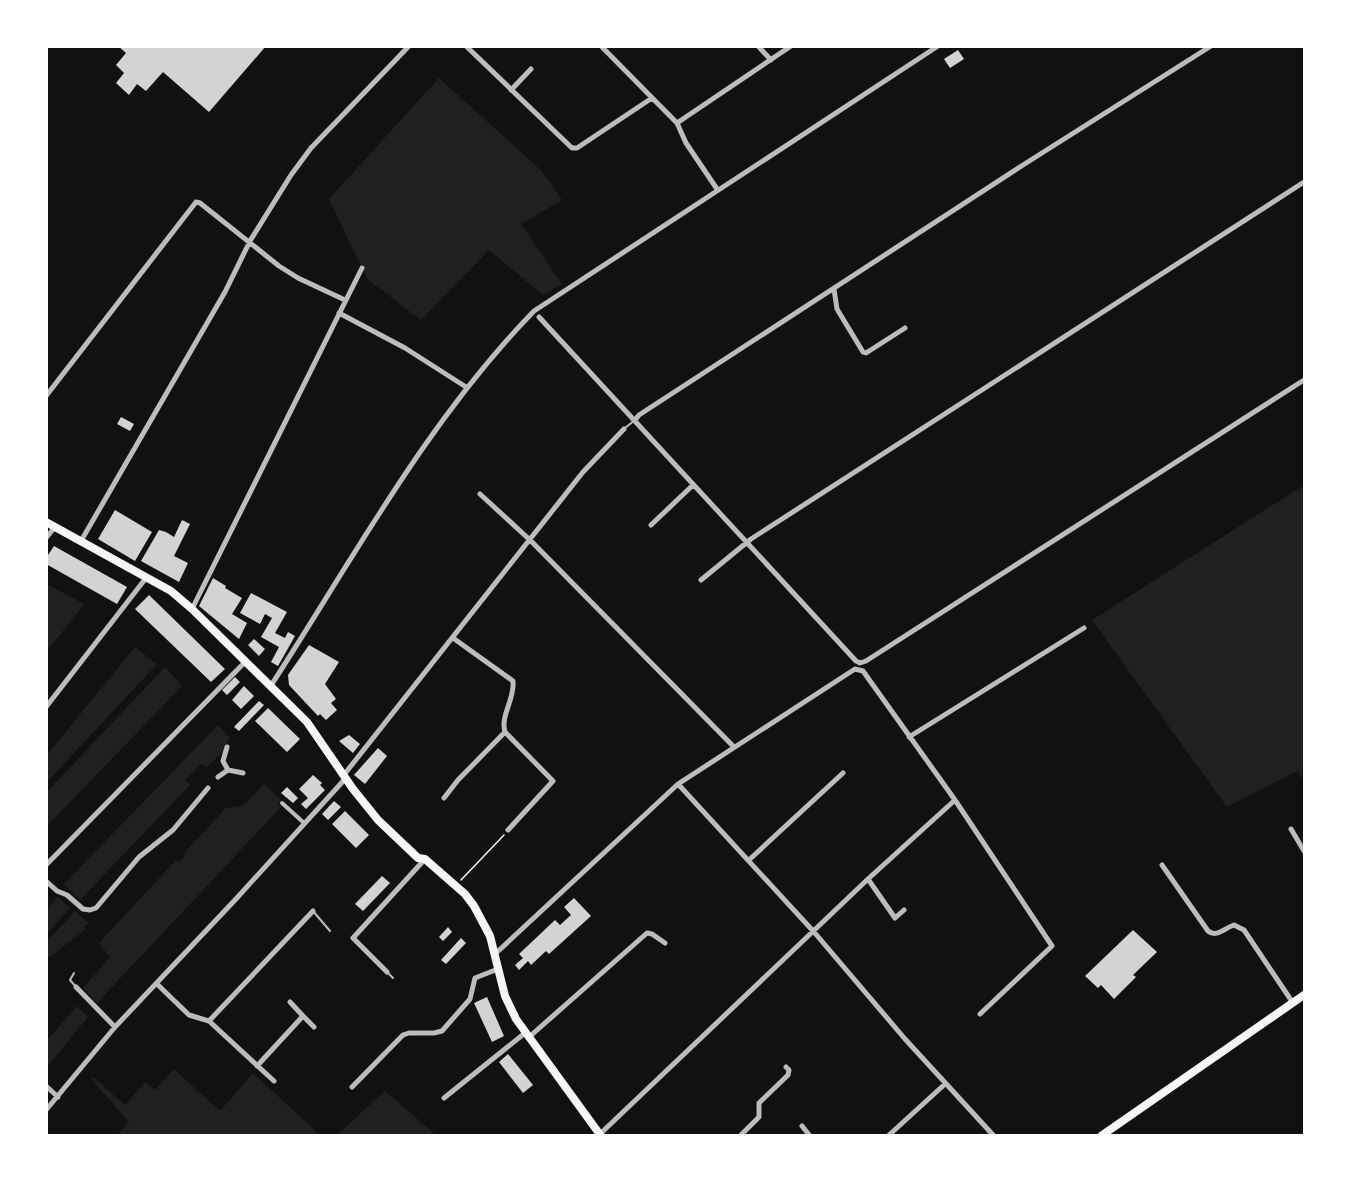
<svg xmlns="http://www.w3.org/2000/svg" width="1351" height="1182" viewBox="0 0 1351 1182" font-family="'DejaVu Sans',sans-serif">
  <rect width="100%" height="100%" fill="#111"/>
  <path fill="#202020" d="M 439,78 L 542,171 L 562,200 L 521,224 L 562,284 L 543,295 L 489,250 L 421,320 L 367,279 L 329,199 Z
    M 1304,485 L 1304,782 L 1297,771 L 1227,807 L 1092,620 Z
    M 49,585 L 84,604 L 47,651 L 46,588 Z
    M 135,647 L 157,664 L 47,782 L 47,755 Z
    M 165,667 L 182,686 L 47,826 L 47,792 Z
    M 218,725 L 230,738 L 220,755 L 207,767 L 201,764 L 185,780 L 190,785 L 80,900 L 64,884 Z
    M 264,784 L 281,800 L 278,803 L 281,807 L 97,1003 L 83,988 L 110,957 L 99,943 L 176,860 L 179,862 L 184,857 L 183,854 L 226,808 L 243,806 Z
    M 58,897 L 70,908 L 47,934 L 47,909 Z
    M 75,911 L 89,923 L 84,926 L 85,930 L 50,957 L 47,955 L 47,941 Z
    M 77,1006 L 88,1017 L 47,1067 L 47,1040 Z
    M 174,1069 L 220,1111 L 253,1073 L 320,1135 L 117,1135 L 129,1122 L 91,1079 L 93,1077 L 125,1105 L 145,1082 L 155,1090 Z
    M 385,1091 L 436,1135 L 337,1135 Z"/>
  <path fill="#d3d3d3" d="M 118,46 L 266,46 L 209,112 L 163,72 L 146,91 L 137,84 L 129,95 L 116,83 L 124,73 L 116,65 L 126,53 Z
    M 958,50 L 964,59 L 950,68 L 944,59 Z
    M 121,417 L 134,424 L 130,431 L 117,424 Z
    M 115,510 L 152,532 L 135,561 L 98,539 Z
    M 182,520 L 190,524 L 174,556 L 188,563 L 179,582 L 141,561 L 159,530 L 166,532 L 174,537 Z
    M 54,546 L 127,587 L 117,604 L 46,564 L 46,558 Z
    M 213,578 L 226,586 L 225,588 L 242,598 L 232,614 L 247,623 L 239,639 L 199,606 Z
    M 251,593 L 287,612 L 275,633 L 285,638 L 288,632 L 295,636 L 278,666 L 271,662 L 279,647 L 261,637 L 272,618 L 265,614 L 260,624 L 240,613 Z
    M 149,595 L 225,669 L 211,682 L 135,609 Z
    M 254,639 L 265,649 L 259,656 L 248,645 Z
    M 309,645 L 339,662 L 325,684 L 336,699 L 331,703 L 337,710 L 326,720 L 320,714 L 318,716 L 289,685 L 288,675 Z
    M 235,677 L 240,682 L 227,695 L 222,690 Z
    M 244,686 L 254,696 L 241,709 L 232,700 Z
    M 259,701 L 264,705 L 239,731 L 234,727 Z
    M 268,708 L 300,739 L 287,752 L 255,721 Z
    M 349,735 L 360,744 L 353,753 L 339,741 Z
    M 378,748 L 387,756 L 365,784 L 354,775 Z
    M 313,775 L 322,783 L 320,785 L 325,790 L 306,809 L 301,804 L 308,798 L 299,789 Z
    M 287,787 L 298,798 L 293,803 L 281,793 Z
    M 334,801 L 341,807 L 328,820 L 322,814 Z
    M 345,811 L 369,835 L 356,848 L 332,824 Z
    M 382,876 L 390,883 L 363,911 L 355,904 Z
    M 574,898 L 591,916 L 549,954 L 546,951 L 531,965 L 528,961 L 519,970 L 515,965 L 523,958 L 519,954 L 555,920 L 560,925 L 571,915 L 564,907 Z
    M 448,927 L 452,932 L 443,941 L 439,937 Z
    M 1133,930 L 1157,952 L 1133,975 L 1136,977 L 1114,999 L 1101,985 L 1098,988 L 1085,976 Z
    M 461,938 L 466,943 L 446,964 L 441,960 Z
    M 487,997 L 504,1036 L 492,1042 L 474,1003 Z
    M 508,1054 L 533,1085 L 523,1093 L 499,1062 Z"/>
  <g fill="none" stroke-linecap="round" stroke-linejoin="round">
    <path stroke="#f5f5f5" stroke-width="1.5" d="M 461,880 L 504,835"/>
    <path stroke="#bcbcbc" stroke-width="2" d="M 625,428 L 635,420
      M 313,911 L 330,931
      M 387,972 L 393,978
      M 74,973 L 70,980 L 76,987"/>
    <path stroke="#bcbcbc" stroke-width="4" d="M 282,803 L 304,823"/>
    <path stroke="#bcbcbc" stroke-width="5" d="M 466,46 L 572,148 L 577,148 L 652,98
      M 601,46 L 677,123 L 686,143 L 717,189
      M 758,46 L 771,60
      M 511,90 L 531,69
      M 677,123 L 791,46
      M 834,289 L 837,309 L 863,352 L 866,353 L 905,328
      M 339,313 L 405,348 L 466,387
      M 539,317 L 856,661 L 860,663 L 866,661 L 1304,380
      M 46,396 L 196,202 L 200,203 L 279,266 L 298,278 L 345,300
      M 635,420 L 639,415 L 1023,165 L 1211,46
      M 480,494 L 530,540 L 734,747
      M 651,525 L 693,485
      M 46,538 L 55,527
      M 81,541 L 225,292 L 250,241 L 291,175 L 311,148 L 409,46
      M 701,580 L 751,539 L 1304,182
      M 192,609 L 362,268
      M 453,638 L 513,681 C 515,699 500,716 505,732 L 553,781 L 508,830
      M 270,687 C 353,559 427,421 534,311 L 938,46
      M 46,707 L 146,578
      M 909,737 L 1084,628
      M 228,770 L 243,773
      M 343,776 L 583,472 L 624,429
      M 218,777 L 228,770 L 223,761 L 227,747
      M 678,784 L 814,932 L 905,1039 L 994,1136
      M 444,798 L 458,780 L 505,732
      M 1291,829 L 1304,851
      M 749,860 L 843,773
      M 46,865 L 245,662
      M 1162,865 L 1208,931 C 1216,938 1225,928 1234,925 L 1244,930 L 1293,1003
      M 868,879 L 895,918 L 904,910
      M 46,881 L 57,891 L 67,895 L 83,909 L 90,910 L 96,908 L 139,857 L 173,830 L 208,788
      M 495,954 L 678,784 L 855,669 L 863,671 L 955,800 L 1052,946 L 980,1014
      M 387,972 L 353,938 L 425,859
      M 157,984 L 189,1015 L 209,1021
      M 76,987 L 115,1027
      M 303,1016 L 314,1027
      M 209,1021 L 313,911
      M 209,1021 L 274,1081
      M 528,1038 L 647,933 L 652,934 L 665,943
      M 257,1066 L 303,1016 L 290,1002
      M 46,1086 L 58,1097
      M 352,1087 L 403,1035 L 409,1033 L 434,1033 L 442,1031 L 470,999 L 475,978 L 498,969
      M 444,1098 L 525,1033
      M 46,1110 L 115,1027 L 235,900 L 345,779
      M 802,1126 L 810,1136
      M 600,1134 L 868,879 L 955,800
      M 740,1136 L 759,1117 L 759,1103 L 788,1075 L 789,1070 L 786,1067
      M 888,1136 L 945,1084"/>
    <path stroke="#f5f5f5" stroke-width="8" d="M 46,522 L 171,591 L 192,609 L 307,722 L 353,789 L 378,820 L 418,858 L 425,859 L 465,894 L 474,906 L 490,936 L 505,996 L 516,1019 L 601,1136
      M 1101,1136 L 1304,995"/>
  </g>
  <rect width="1351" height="1182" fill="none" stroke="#ffffff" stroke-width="96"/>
</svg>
